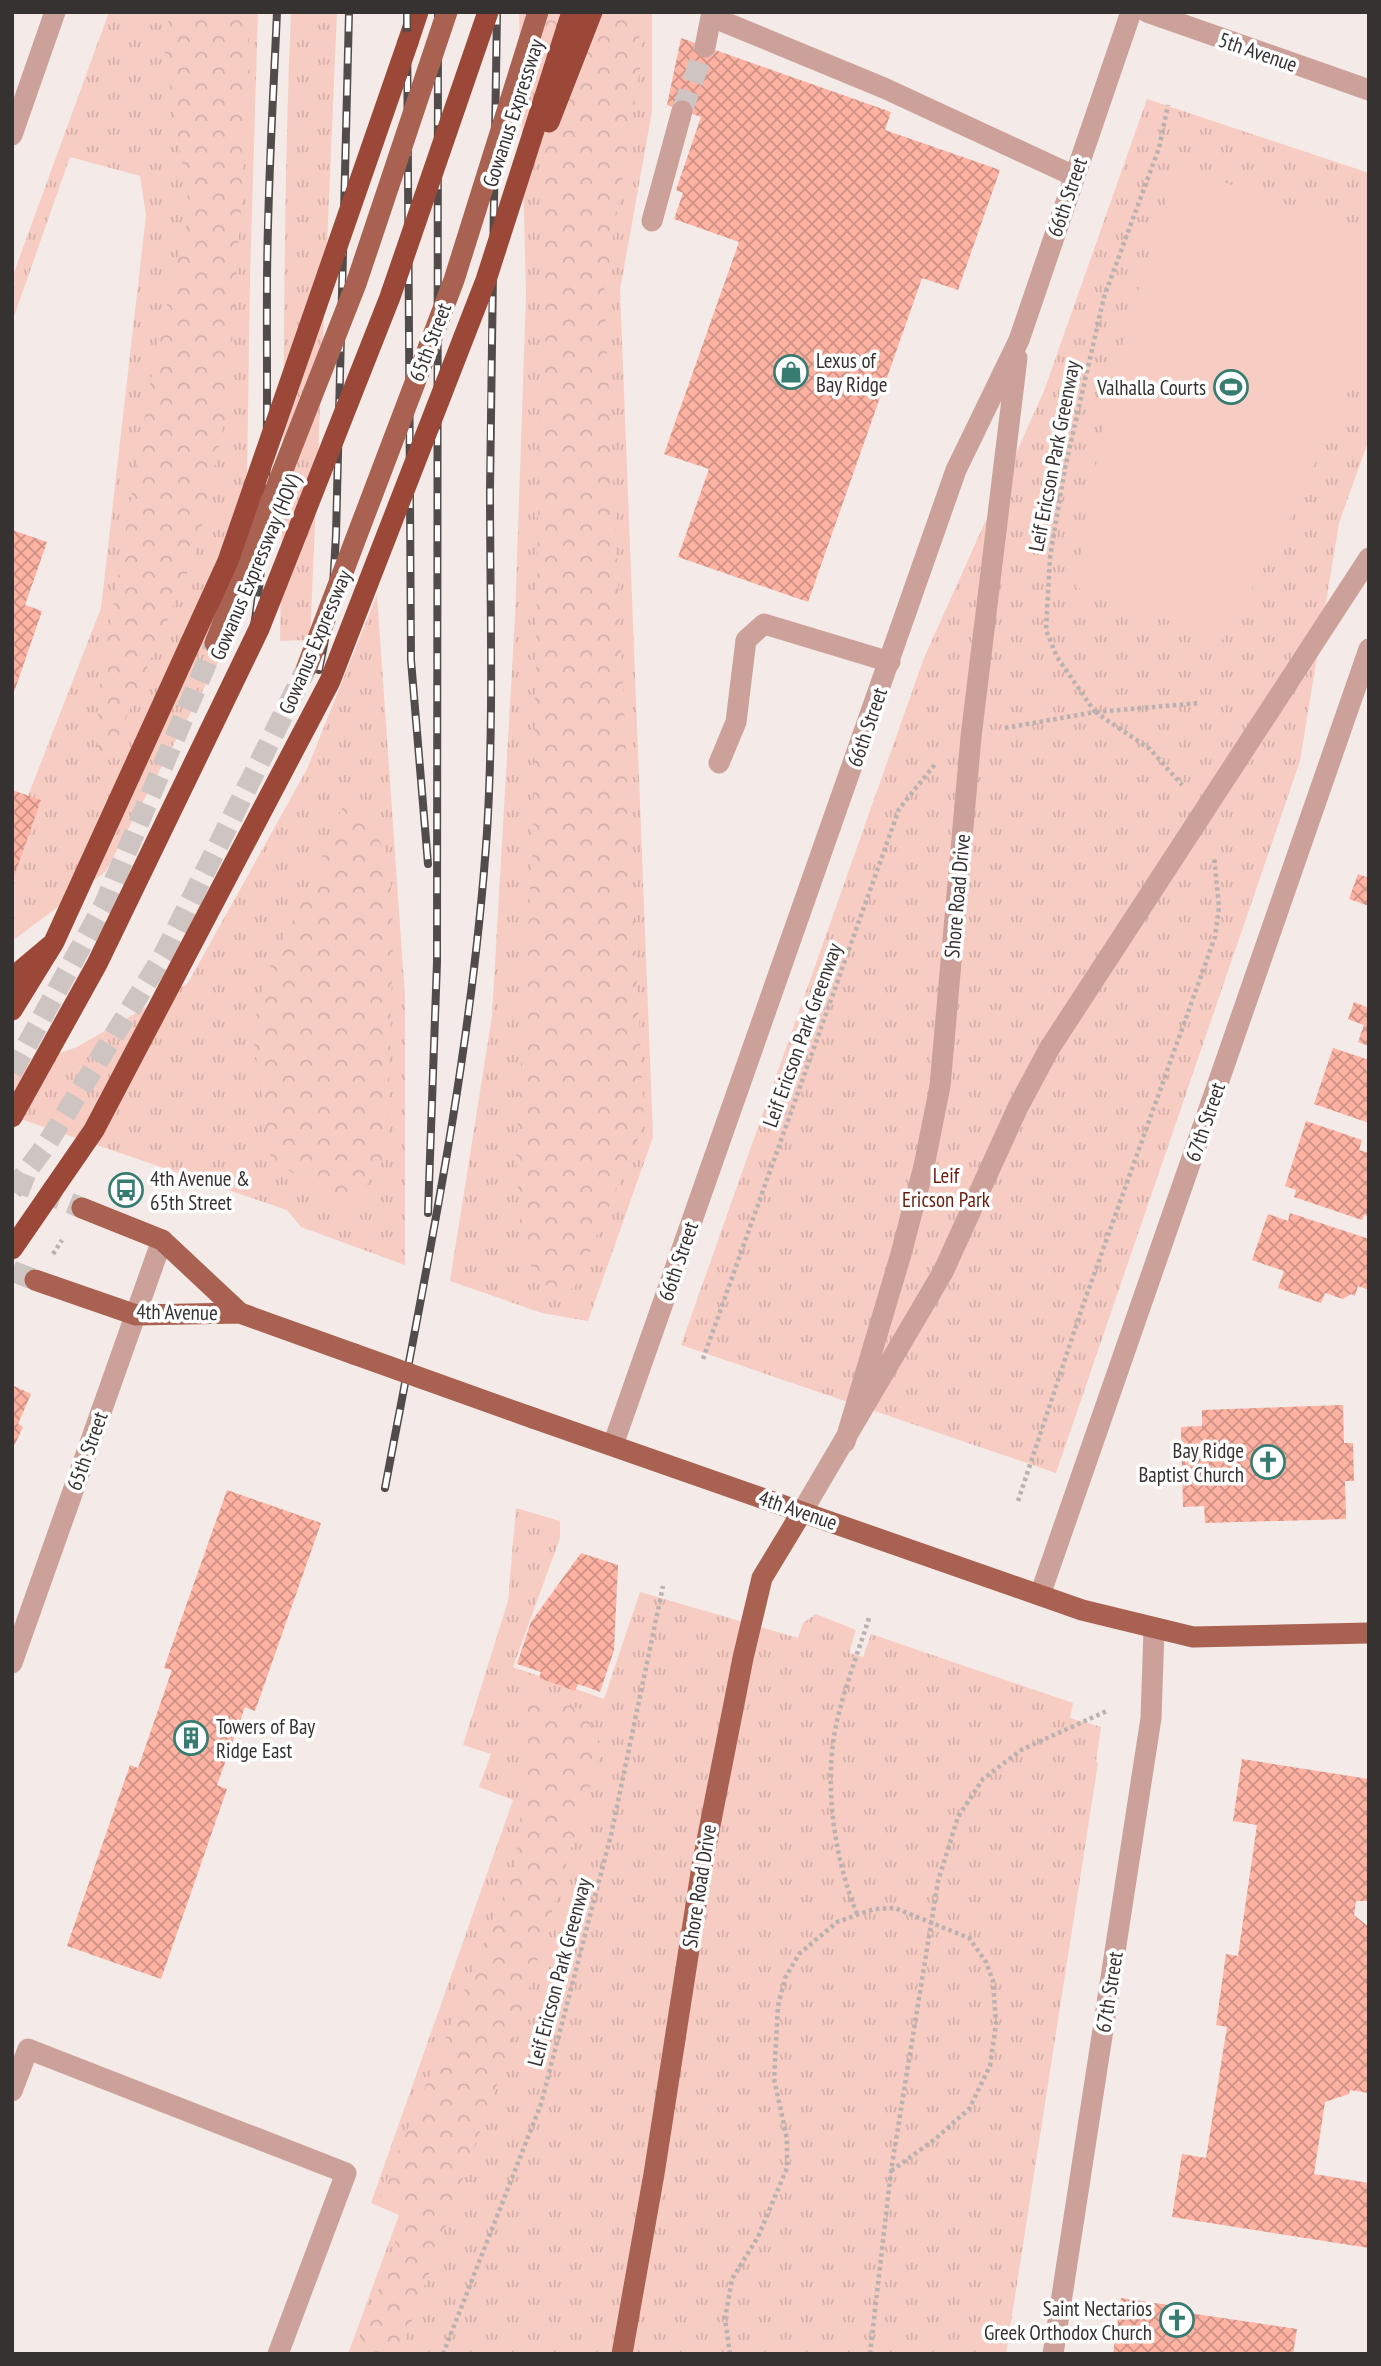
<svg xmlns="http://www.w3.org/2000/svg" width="1381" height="2366" viewBox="0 0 1381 2366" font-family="'PT Sans Narrow',sans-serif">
  <defs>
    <pattern id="grass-tufts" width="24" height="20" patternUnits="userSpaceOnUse" patternTransform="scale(1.75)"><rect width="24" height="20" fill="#f7ccc3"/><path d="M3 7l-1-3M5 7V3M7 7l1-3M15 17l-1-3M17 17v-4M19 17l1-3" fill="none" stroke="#d4b0a8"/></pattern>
    <pattern id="forest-crowns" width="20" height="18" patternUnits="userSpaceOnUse" patternTransform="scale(1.75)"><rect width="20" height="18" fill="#f7ccc3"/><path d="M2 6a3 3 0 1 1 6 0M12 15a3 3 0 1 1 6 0" fill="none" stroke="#d4b0a8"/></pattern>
    <pattern id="building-cross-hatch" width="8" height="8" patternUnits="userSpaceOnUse" patternTransform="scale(1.75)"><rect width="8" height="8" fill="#fdb2a2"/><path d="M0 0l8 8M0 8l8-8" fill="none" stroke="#ce9185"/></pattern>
  </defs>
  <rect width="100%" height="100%" fill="#f4eae7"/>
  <path fill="url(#grass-tufts)" d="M 109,12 L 258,12 L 250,277 L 245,612 L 105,872 L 12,941 L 12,837 L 101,608 L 146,215 L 140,176 L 70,157 L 12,322 L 12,278 Z
    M 291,12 L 337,12 L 310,640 L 280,641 C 285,431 282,222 291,12 Z
    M 519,12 L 652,12 L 652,111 L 620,290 L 653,1137 L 588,1321 L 542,1313 L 450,1281 L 492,1016 L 515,618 L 526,295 Z
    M 1147,99 L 1369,173 L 1369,439 L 1339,523 L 1300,761 L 1056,1473 L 681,1345 L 924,658 L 1044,391 Z
    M 377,595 L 405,997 L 405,1265 L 301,1227 L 287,1210 L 12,1116 L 12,1070 L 77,1047 L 188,983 L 307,769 Z
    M 516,1508 L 560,1521 L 560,1538 L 513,1667 L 604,1699 L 640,1592 L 798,1638 L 803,1623 L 816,1614 L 856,1630 L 849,1653 L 863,1657 L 871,1634 L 1073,1703 L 1070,1718 L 1101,1727 L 1096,1762 L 1098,1763 L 1006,2354 L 348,2354 L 399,2215 L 371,2203 L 513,1800 L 479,1787 L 491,1754 L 463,1745 L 508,1601 Z"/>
  <path fill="url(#forest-crowns)" d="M 170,12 L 248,12 L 250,67 L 228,405 L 196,552 L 97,787 L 98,697 L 156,349 L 190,211 L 164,48 Z
    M 546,12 L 633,12 L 643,51 L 604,292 L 644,1124 L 574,1289 L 544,1285 L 522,1253 L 516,1156 L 533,840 Z
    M 349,792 L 385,850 L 391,886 L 393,941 L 387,1155 L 346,1212 L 300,1177 L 271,1160 L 252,1029 L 271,964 L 303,901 Z
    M 523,1690 L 583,1710 L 602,1746 L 516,2031 L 400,2354 L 356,2354 L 406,2211 L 380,2196 L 514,1870 L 523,1796 Z"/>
  <path fill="#f7ccc3" d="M 1179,166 L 1369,234 L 1369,346 L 1284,531 L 1223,640 L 1075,587 C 1088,508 1101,429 1121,350 C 1137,288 1158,227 1179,166 Z"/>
  <path fill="url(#building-cross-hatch)" d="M 681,38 L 891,112 L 885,130 L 1000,170 L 958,290 L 922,278 L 808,602 L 678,557 L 709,469 L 664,454 L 739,242 L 674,219 L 683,193 L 676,190 L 701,117 L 667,105 Z
    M 12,530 L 47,542 L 25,605 L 42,611 L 13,695 Z
    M 12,790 L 41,800 L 13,879 L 12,879 Z
    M 1358,874 L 1369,878 L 1369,906 L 1349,899 Z
    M 1354,1002 L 1369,1008 L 1369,1046 L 1358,1042 L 1364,1025 L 1348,1019 Z
    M 1333,1048 L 1369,1060 L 1366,1070 L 1369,1071 L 1369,1123 L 1314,1104 Z
    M 1306,1121 L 1362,1140 L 1359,1150 L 1369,1153 L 1369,1216 L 1364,1215 L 1362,1220 L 1294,1197 L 1296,1190 L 1285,1186 Z
    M 1290,1213 L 1369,1239 L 1369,1290 L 1358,1286 L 1355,1296 L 1351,1294 L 1343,1299 L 1325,1293 L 1321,1303 L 1278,1288 L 1284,1271 L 1252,1260 L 1268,1214 L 1288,1221 Z
    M 12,1385 L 31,1394 L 18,1424 L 23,1427 L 12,1450 Z
    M 1343,1405 L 1344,1443 L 1353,1443 L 1354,1481 L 1345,1481 L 1346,1519 L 1205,1523 L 1204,1506 L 1183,1507 L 1181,1427 L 1202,1426 L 1202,1410 Z
    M 227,1490 L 321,1523 L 255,1711 L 245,1707 L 217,1785 L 227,1789 L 161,1979 L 67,1946 L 130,1765 L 138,1768 L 172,1670 L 164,1668 Z
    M 581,1553 L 618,1565 L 614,1650 L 600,1692 L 578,1684 L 575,1691 L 539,1678 L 541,1672 L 517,1664 L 531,1622 Z
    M 1242,1759 L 1369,1779 L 1369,1901 L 1356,1901 L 1354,1915 L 1369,1927 L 1369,2093 L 1350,2090 L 1349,2094 L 1325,2102 L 1314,2174 L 1369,2183 L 1369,2248 L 1172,2217 L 1182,2154 L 1206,2158 L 1227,2027 L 1216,2025 L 1226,1954 L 1238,1956 L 1257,1825 L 1233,1821 Z
    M 1121,2298 L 1175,2306 L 1175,2311 L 1297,2329 L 1293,2354 L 1113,2354 Z"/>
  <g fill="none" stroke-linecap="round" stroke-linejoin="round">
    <path stroke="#cec5c3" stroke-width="21" stroke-dasharray="21 10" stroke-linecap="butt" d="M 682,111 L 705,47"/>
    <path stroke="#cec5c3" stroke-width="21" stroke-dasharray="21 10" stroke-linecap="butt" d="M 12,1072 L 104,905 L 215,643
      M 12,1180 L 82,1208
      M 12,1191 L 47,1144 L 163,956 L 307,667
      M 12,1271 L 35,1280"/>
    <path stroke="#bab2b0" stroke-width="4.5" stroke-dasharray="3.5 3.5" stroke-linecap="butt" d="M 1095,712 L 1150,749 L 1182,785
      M 1096,712 L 1200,703
      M 1005,728 L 1095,712 L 1057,657 L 1046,630 L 1050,557 L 1065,468 L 1104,297 L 1159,148 L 1168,105
      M 53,1254 L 62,1240
      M 703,1359 L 899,809 L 936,763
      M 1018,1501 L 1082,1308 L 1215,937 L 1219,907 L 1214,856
      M 857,1914 C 836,1862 826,1799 833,1743 C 839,1701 856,1659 869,1618
      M 443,2354 L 541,2104 L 611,1835 L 663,1586
      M 730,2354 L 725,2319 L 732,2279 L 758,2237 L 787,2168 L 787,2139 L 774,2079 L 778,2006 L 785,1978 L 799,1954 L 837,1922 L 874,1909 L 895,1908 L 969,1938 L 986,1962 L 993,1981 L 996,2024 L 990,2066 L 969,2109 L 934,2140 L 891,2171
      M 870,2354 L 891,2171 L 938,1881 L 958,1817 L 983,1779 L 1021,1750 L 1109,1710"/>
    <path stroke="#cba199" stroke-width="21" d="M 1147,12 L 1369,90
      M 712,17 L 884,88 L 1074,176
      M 705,47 L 712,12
      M 12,135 L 55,12
      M 652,221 L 682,111
      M 719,763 L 736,722 L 746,640 L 764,624 L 890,662
      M 845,1442 L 901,1254 L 924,1166 L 940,1086 L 971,737 L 1017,358
      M 613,1445 L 956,470 L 1019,340 L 1131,12
      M 802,1512 L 943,1272 L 1018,1107 L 1049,1049 L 1369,558
      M 1040,1595 L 1369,649
      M 12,1663 L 162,1240
      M 12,2091 L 28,2049 L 346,2173 L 278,2354
      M 1053,2354 L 1151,1718 L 1154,1630"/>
    <path stroke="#a96152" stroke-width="21" d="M 82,1208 L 162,1240 L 240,1313
      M 35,1280 L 136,1315 L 240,1313 L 354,1354
      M 533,1418 L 1082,1610 L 1193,1637 L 1369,1633
      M 622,2354 L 654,2174 L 702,1866 L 743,1658 L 762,1578 L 802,1512"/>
    <path stroke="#9b4839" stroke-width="21" d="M 408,42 L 418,12
      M 12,978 L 50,946"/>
    <g stroke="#514b4a" stroke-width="8">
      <path id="rail" d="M 407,12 L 411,660 L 428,864
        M 251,644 C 272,527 266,407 267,289 C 267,197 273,104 277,12
        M 319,670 L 332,604 L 336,535 L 349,12
        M 428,1213 L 437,962 L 438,12
        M 385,1488 C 426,1271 472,1053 487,832 C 494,718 490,604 490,489 C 491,330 495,171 497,12"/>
    </g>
    <use href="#rail" stroke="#fff" stroke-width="5" stroke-dasharray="16" stroke-linecap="butt"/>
    <path stroke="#a96152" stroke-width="21" d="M 215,643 L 356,284 L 447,12
      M 307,667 L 454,280 L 538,12
      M 354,1354 L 533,1418"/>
    <path stroke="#9b4839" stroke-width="21" d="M 549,122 L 592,12
      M 12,1010 L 54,942 L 228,561 L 408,42
      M 12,1117 L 97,964 L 259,629 L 390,297 L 488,12
      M 12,1249 L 94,1130 L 330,681 L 486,280 L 572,12"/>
  </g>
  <defs>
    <g id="shop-ring" transform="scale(1.75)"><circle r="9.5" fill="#fff" stroke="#367c71" stroke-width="1.5"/><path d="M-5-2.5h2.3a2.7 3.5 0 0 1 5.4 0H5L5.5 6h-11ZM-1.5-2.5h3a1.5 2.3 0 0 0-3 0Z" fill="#367c71"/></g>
    <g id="stadium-ring" transform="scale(1.75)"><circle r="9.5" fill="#fff" stroke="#367c71" stroke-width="1.5"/><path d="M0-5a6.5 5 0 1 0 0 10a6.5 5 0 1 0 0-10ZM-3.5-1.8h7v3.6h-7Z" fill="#367c71"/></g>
    <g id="bus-ring" transform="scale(1.75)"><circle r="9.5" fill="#fff" stroke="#367c71" stroke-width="1.5"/><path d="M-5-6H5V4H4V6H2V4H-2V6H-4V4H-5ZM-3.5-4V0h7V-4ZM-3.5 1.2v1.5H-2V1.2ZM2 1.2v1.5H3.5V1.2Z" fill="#367c71"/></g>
    <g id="church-ring" transform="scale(1.75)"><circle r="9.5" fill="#fff" stroke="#367c71" stroke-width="1.5"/><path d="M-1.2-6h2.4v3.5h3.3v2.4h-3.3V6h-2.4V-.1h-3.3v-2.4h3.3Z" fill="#367c71"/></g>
    <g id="building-ring" transform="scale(1.75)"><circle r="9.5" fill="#fff" stroke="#367c71" stroke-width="1.5"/><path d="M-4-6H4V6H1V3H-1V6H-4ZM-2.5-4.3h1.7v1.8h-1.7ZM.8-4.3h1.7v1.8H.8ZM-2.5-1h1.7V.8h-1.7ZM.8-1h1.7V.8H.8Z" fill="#367c71"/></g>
  </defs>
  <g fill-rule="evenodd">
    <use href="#shop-ring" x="791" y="372"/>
    <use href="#stadium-ring" x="1231" y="387"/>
    <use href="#bus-ring" x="126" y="1190"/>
    <use href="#church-ring" x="1268" y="1462"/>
    <use href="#building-ring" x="191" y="1738"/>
    <use href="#church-ring" x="1177" y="2320"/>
  </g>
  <g text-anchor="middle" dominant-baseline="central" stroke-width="7" stroke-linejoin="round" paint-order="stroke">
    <g font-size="21" fill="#373232" stroke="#fff">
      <text transform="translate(1258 52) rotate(19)">5th Avenue</text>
      <text transform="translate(513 113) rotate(-72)">Gowanus Expressway</text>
      <text transform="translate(1067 197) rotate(-71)">66th Street</text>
      <text transform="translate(430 342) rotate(-69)">65th Street</text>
      <text transform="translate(1054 456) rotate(-79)">Leif Ericson Park Greenway</text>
      <text transform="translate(255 567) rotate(-67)">Gowanus Expressway (HOV)</text>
      <text transform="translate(315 642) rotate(-67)">Gowanus Expressway</text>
      <text transform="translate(867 727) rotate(-71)">66th Street</text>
      <text transform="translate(957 896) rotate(-85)">Shore Road Drive</text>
      <text transform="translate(802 1035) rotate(-70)">Leif Ericson Park Greenway</text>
      <text transform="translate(1205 1122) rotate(-71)">67th Street</text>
      <text transform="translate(678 1261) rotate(-71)">66th Street</text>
      <text transform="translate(177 1312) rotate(1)">4th Avenue</text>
      <text transform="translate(87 1451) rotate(-70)">65th Street</text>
      <text transform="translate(798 1510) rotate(19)">4th Avenue</text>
      <text transform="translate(699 1886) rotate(-81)">Shore Road Drive</text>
      <text transform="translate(559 1972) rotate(-75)">Leif Ericson Park Greenway</text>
      <text transform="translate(1109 1992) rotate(-81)">67th Street</text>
    </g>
    <g font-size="21" fill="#373232" stroke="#fff" text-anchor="start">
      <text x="816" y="360">Lexus of<tspan x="816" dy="24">Bay Ridge</tspan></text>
      <text x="1206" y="387" text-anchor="end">Valhalla Courts</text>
      <text x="150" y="1178">4th Avenue &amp;<tspan x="150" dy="24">65th Street</tspan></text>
      <text x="1244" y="1450" text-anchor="end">Bay Ridge<tspan x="1244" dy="24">Baptist Church</tspan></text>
      <text x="216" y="1726">Towers of Bay<tspan x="216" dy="24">Ridge East</tspan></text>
      <text x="1152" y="2308" text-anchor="end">Saint Nectarios<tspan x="1152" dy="24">Greek Orthodox Church</tspan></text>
    </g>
    <g font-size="21" fill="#6b1b0d" stroke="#fff">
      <text x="946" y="1175">Leif<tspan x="946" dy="24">Ericson Park</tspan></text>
    </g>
  </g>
  <rect width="1381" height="2366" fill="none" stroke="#373232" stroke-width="28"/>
</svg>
